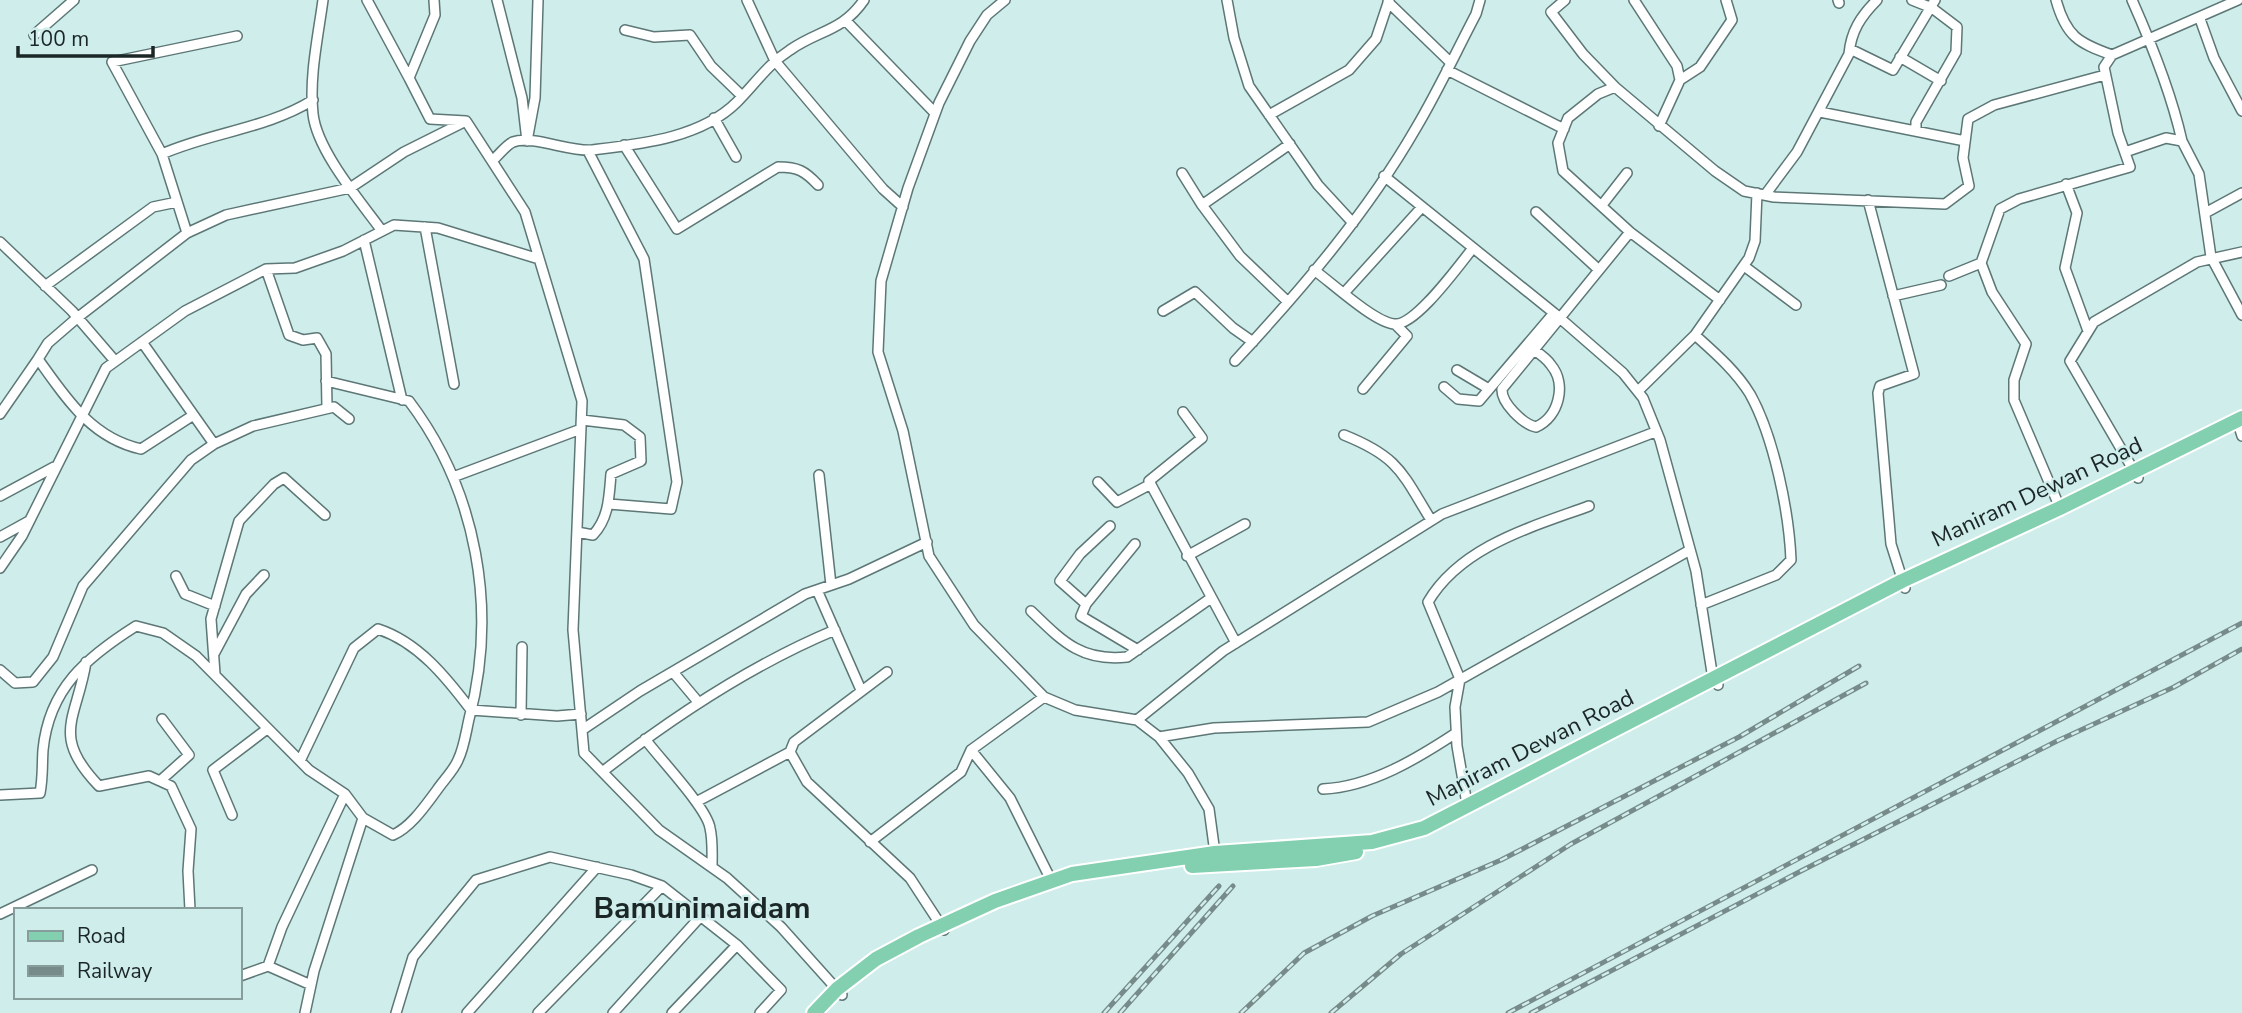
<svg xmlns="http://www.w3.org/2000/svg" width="2242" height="1013" viewBox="0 0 2242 1013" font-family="'Nunito Sans',sans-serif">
  <rect width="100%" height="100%" fill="#cfedeb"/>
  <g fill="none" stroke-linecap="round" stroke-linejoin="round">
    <g stroke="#5c7776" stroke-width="12">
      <path id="minor" d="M 323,0 C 318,37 309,77 313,114 C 317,151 361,202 382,231
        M 367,0 L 409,78
        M 434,0 L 435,15 L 409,78 L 430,119 L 466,121 L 525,212 L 582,401 L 573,630 L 584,753 L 659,830 L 727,878 L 781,927 L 842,995
        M 497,0 L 522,98 L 527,141 L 535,98 L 538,0
        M 747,0 L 775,61 L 883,189 L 903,207
        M 1005,0 L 987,15 L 970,41 L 939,103 L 908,188 L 881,281 L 878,352 L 903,431 L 929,556 L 974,625 L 1044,697 L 1075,710 L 1137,720 L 1159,737 L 1188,773 L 1209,809 L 1215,853
        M 1227,0 L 1234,38 L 1249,86 L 1318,185 L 1353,223
        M 1565,0 L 1551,12 L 1583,54 L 1615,87
        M 1634,0 L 1677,66 L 1680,80 L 1659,126
        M 1838,0 L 1839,3
        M 1912,0 L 1932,8 L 1957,27 L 1956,52 L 1916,122 L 1916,130
        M 2056,0 C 2066,36 2078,43 2112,55
        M 2132,0 C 2152,45 2171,92 2182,141
        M 1388,2 L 1450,62
        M 2200,19 L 2214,58 L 2242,111
        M 846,21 L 935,113
        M 625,30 L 654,37 L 690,35 L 711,66 L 742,96
        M 34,35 L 74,0
        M 1850,49 L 1893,70 L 1935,0
        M 1900,57 L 1941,81
        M 1447,70 L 1564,129
        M 1680,80 L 1700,67 L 1732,20 L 1726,0
        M 1820,112 L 1965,141
        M 1269,115 L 1349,70 L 1376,39 L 1389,0
        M 714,118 L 736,157
        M 624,145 L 677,229 L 778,167 C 798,167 805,171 818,185
        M 588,151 L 644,259 L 677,482 L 671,509 L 609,504
        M 2125,152 L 2166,138 L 2182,141 L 2199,174 L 2211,257 L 2242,315
        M 162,154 C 212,132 266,129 313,100
        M 493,160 C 499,155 506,145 513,142 C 532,135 570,152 592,150 C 641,144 701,138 737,102 C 755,84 768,64 790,50 C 818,30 842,32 864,0
        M 1182,173 L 1202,205 L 1290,144
        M 1384,176 L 1554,313 L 1623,373 L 1643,398 L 1660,440 L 1696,571 L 1713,679 L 1718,685
        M 2066,184 L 2077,213 L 2065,268 L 2088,331
        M 1765,195 L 1797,152 L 1849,54 C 1851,31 1861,16 1877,0
        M 1868,200 L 1914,374 L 1880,386 L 1878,393 L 1891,544 L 1905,588
        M 1202,205 L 1240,256 L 1288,302
        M 1602,205 L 1627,173
        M 1536,212 L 1599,270
        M 2207,212 L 2242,193
        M 425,227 L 454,384
        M 187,233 L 162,154 L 112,62 L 237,36
        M 364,240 L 402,400
        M 0,242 L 72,311 L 115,361
        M 1744,266 L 1796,305
        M 266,269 L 289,335 L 303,340 L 317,338 L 326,354 L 327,408
        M 1314,270 C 1332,283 1374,322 1394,324 C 1415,327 1459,265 1473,248
        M 1949,276 L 1981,263
        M 45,286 L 153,207 L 177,202
        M 1345,292 L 1422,207
        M 1893,296 L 1941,285
        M 1720,300 L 1630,232 L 1563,171 L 1558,143 L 1568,118 L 1598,94 L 1615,87 L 1715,171 L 1744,191 L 1774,197 L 1945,204 L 1969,186 L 1963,158 L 1968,119 L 1994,105 L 2105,75
        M 1163,311 L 1195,292 L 1233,328 L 1253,342
        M 1695,335 C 1715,353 1736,371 1750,394 C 1774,437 1789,512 1791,560 L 1776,575 L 1701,605
        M 142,342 L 214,444
        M 1534,350 C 1540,354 1547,359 1551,365 C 1567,384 1559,417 1536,427 C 1523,424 1501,403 1502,389 L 1630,232
        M 38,359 L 48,343 L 77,318 L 187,233 L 226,215 L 350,188 L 404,152 L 464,122
        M 1235,361 C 1301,290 1367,213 1416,128 C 1438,91 1456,52 1476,14 L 1480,0
        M 1457,370 L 1489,389
        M 1444,387 L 1458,399 L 1479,401 L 1554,313
        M 1363,389 L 1407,336 L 1396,325
        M 1638,391 L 1695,335 L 1749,258 L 1755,241 L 1757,193
        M 1183,412 L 1202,438 L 1149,481 L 1236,643
        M 0,414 L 38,359 C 66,398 91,438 141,449 L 192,416
        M 2237,420 L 2242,436
        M 1344,435 C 1399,457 1402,473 1431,520
        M 819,475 L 831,585
        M 453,477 L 581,429
        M 2138,478 L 2070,361 L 2094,322 L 2197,262 L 2242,252
        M 1098,482 L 1117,502 L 1151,484
        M 0,496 L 54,467
        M 2060,508 L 2014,400 L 2014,380 L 2026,344 L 1992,292 L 1981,263 L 2000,209 L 2019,199 L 2130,167 L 2118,133 L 2104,67 L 2112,55 L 2238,0
        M 577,532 L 593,535 C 609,518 609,497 611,474 L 641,461 L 640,437 L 624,425 L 582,420
        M 0,537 L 29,521
        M 1135,544 L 1086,604 L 1081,616 L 1138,650
        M 1187,556 L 1245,524
        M 0,568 L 22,536 L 106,368 L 185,311 L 266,269 L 295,268 L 343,251 L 394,225 L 438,228 L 539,259
        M 176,576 L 185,594 L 215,606
        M 817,590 L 861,690
        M 1086,604 L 1060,581 L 1080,554 L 1110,526
        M 1031,611 C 1062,641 1081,662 1127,657 L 1211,598
        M 214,654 L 246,594 L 264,575
        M 86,662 C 77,719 50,735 99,786 L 149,776 L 171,786 L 191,829 L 188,871 L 190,910
        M 0,670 L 15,683 L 33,682 L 53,657 L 83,586 L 191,460 L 214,444 L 253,426 L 334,407 L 349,419
        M 673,672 L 699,703
        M 887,672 L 794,742 L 790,752 L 807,782 L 910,878 L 944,930
        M 215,674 L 211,619 L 239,521 L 274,484 L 284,478 L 325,515
        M 521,715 L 522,647
        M 1137,720 L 1223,651 L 1442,514 L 1655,432
        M 582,730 L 640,691 L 805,594 L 849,579 L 927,542
        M 1159,737 L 1214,728 L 1368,722 L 1438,692 L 1690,550
        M 645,739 C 660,759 707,808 710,828 C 713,841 712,855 712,867
        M 971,750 L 1010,798 L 1051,880
        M 300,761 L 354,648 L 378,629 C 418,642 446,677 471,710 L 557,716 L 581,714
        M 606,769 C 676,715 753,664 835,630
        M 160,781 L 189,755 L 162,719
        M 1323,789 C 1371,787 1418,758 1456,733
        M 0,795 L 40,793 C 43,778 42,765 43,750 C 49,688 87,657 136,626 L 163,633 L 196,656 L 309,770 L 345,794 L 363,818 L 393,835 C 411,827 425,806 437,790 C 443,781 454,770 458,760 C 464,748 466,732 469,719 C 498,610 477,491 409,401 L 326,381
        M 698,801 L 790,752
        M 1467,804 L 1457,746 L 1455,707 L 1460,679 L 1428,602 C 1461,546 1532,527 1589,506
        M 232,815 L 213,770 L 267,729
        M 870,842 L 961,772 L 971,750 L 1044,697
        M 0,914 L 92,870
        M 268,966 L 282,927 L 345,794
        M 240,976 L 268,966 L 311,985
        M 305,1013 L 314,971 L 363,818
        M 396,1013 L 413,957 L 476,880 L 550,857 L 631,875 L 662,886 L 737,945 L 781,990 L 760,1013
        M 467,1013 L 597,867
        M 538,1013 L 662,886
        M 613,1013 L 701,916
        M 672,1013 L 737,945"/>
    </g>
    <g stroke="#fff" stroke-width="18">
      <path id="primary" d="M 1192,866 L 1316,859 L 1356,852
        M 814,1013 L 837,989 L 876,959 L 919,936 L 995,901 L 1072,874 L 1215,853 L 1372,842 L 1424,828 L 1902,581 L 2060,508 L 2242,418"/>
    </g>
    <use href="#minor" stroke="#fff" stroke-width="9"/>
    <use href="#primary" stroke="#83d0b1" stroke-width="14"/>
    <g stroke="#778b8a" stroke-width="5">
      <path id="rail" d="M 1104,1013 L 1219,886
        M 1120,1013 L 1233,886
        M 1241,1013 L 1304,953 L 1372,916 L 1501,860 L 1739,737 L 1859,666
        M 1331,1013 L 1401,954 L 1571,844 L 1866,683
        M 1508,1013 L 2242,623
        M 1531,1013 L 1801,871 L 2057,741 L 2174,687 L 2242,649"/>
    </g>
    <use href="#rail" stroke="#cfedeb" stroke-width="2.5" stroke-dasharray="8" stroke-linecap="butt"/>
  </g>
  <g text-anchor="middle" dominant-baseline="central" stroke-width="5" stroke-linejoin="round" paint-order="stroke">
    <g font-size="23" fill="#1b2626" stroke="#cfedeb">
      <text transform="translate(2037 492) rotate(-25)">Maniram Dewan Road</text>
      <text transform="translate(1530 748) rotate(-27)">Maniram Dewan Road</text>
    </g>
    <g font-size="30" font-weight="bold" fill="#1b2626" stroke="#cfedeb">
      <text x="702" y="908">Bamunimaidam</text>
    </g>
  </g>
  <rect x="14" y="908" width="228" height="91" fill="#cfedeb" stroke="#879d9c" stroke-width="2"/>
  <rect x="28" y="931" width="35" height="10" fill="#83d0b1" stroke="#879d9c" stroke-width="2"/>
  <text x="77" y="943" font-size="21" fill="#1b2626">Road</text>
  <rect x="28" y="966" width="35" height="10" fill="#778b8a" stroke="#879d9c" stroke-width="2"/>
  <text x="77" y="978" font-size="21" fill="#1b2626">Railway</text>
  <path d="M18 46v10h135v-10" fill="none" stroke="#1b2626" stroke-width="3.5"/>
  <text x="28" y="46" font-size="21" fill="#1b2626" stroke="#cfedeb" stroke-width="5" paint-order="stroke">100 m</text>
</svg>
